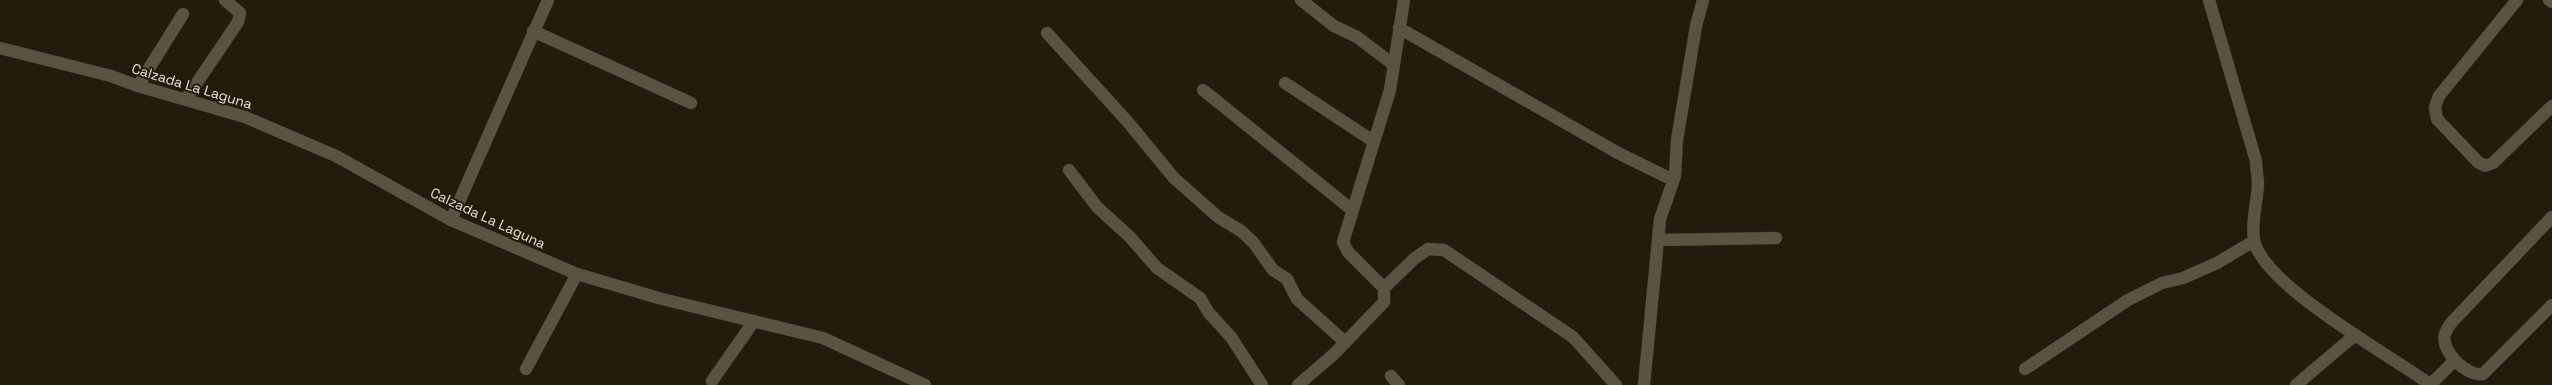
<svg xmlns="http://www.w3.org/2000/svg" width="2552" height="385" viewBox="0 0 2552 385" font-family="'Space Grotesk',sans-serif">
  <rect width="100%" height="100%" fill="#211c0b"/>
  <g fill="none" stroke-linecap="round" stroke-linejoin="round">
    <g stroke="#37342c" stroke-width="13">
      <path id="minor" d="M 1301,0 L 1334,26 L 1357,37 L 1394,65
        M 2209,0 L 2256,161 C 2256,169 2258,177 2258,185 C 2257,203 2251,222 2254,240 C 2263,286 2392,356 2431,385
        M 2517,0 L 2439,96 L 2435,107 L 2437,119 L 2478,162 L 2485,166 L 2493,163 L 2552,106
        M 2549,0 L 2552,2
        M 1399,28 L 1618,153 L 1673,180
        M 533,31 L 691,103
        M 1047,33 L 1127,121 L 1174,178 L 1218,217 L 1241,231 L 1253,242 L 1273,270 L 1287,279 L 1297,299 L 1345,342
        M 1285,83 L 1373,141
        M 138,86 L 183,14
        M 1203,90 L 1351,209
        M 186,99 L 238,22 L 240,13 L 225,0
        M 1069,170 L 1097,207 L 1130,237 L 1157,268 L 1200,298 L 1209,313 L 1231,337 L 1262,385
        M 2552,217 L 2451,323 C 2449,326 2446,330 2445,334 C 2440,351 2467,377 2483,374 L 2552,305
        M 451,220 L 548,0
        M 1659,240 L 1776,238
        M 1384,288 L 1415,258 L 1428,249 L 1444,250 L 1573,337 L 1616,385
        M 526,369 L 577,274
        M 2025,369 L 2128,300 L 2162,283 L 2183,278 L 2217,263 L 2254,241
        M 1391,376 L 1399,385
        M 712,381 L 754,321
        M 1298,385 L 1334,354 L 1384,302 L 1384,288 L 1348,252 L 1343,242 L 1390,90 L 1404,0
        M 1644,385 L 1660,219 L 1675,176 L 1677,140 L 1696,26 L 1703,0
        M 2296,385 L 2355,335
        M 2430,385 L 2455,360"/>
    </g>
    <g stroke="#37342c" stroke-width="13">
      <path id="tertiary" d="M 0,48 L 111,76 L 138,86 L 245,117 L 336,156 L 451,220 L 577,274 L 662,299 L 823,338 L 925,385"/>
    </g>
    <use href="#minor" stroke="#595441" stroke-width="12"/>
    <use href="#tertiary" stroke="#595441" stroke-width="12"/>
  </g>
  <g text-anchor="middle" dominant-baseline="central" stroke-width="4" stroke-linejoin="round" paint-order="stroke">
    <g font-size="14" fill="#e9e6db" stroke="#211c0b">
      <text transform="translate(192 86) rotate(17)">Calzada La Laguna</text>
      <text transform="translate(488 218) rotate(25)">Calzada La Laguna</text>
    </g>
  </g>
</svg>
